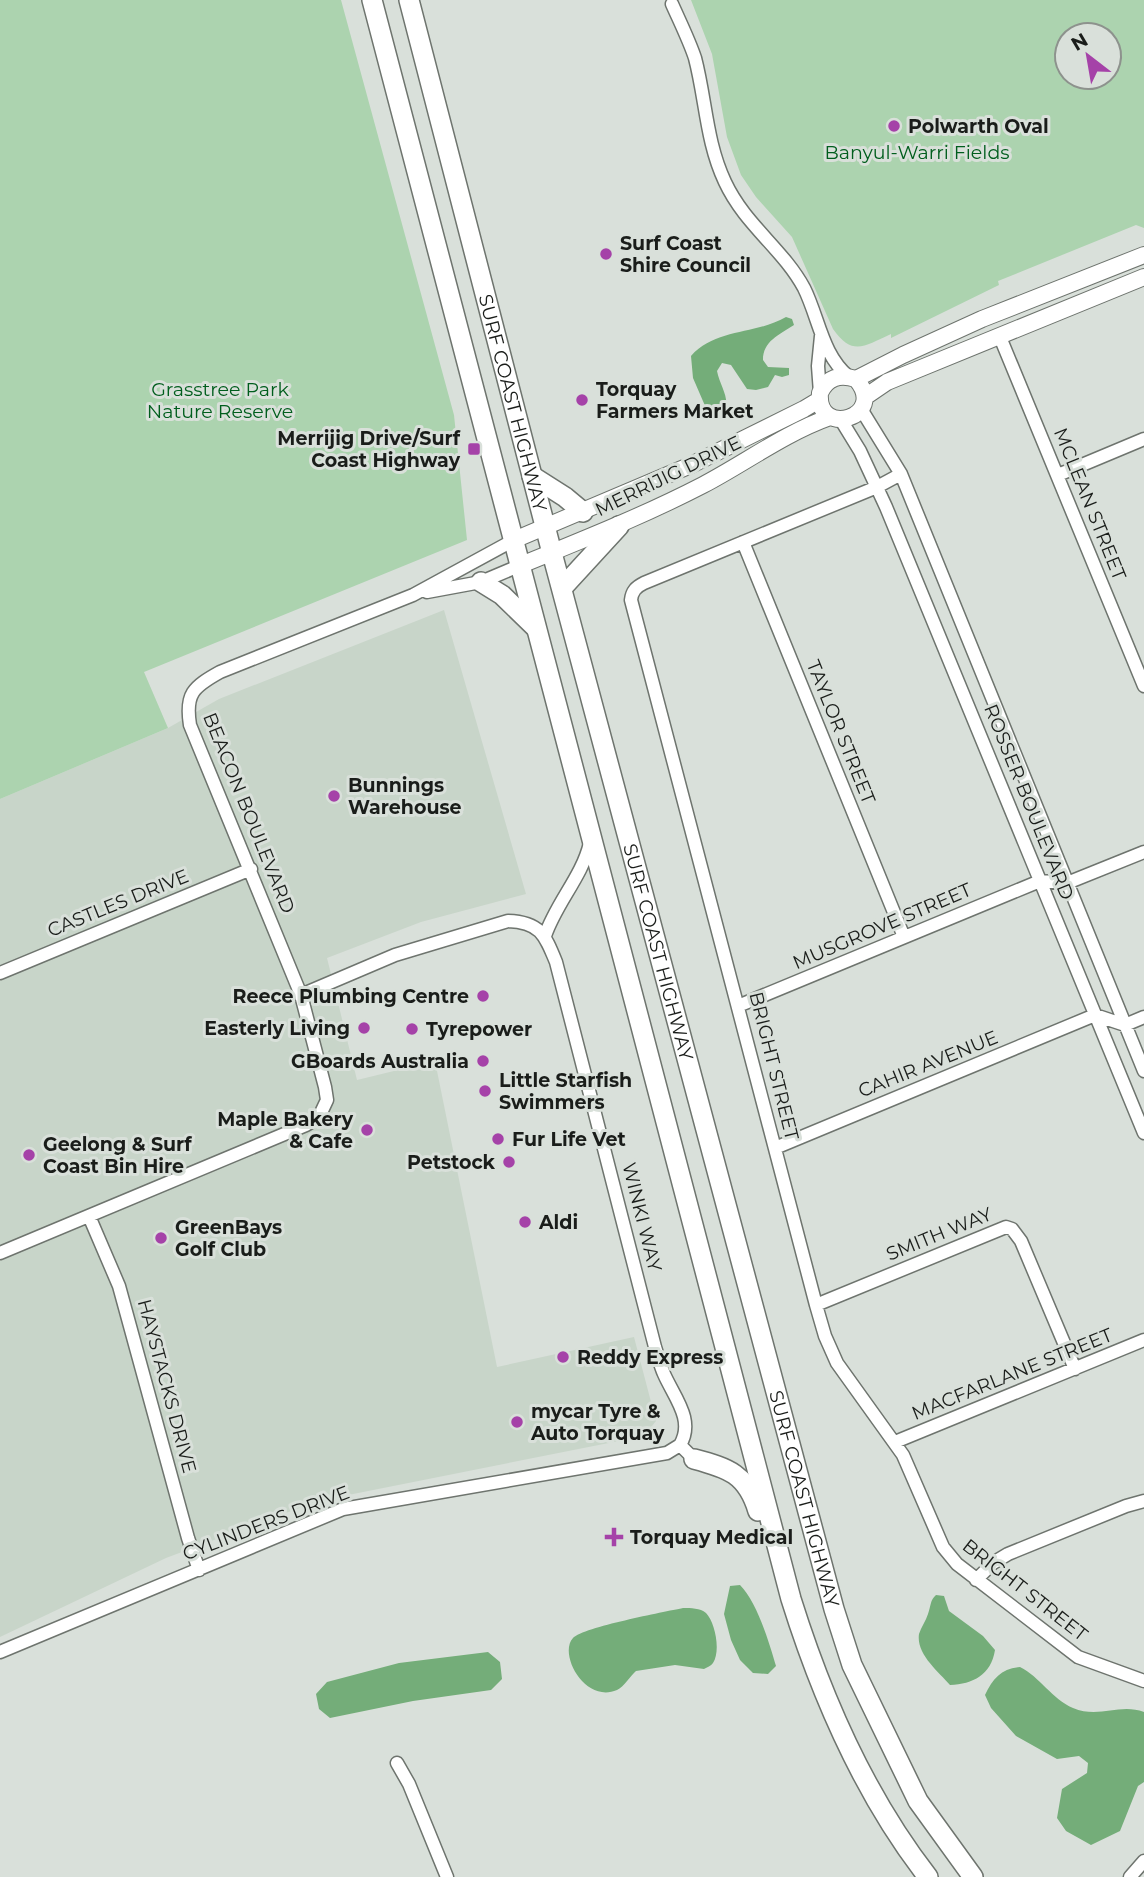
<svg xmlns="http://www.w3.org/2000/svg" width="1144" height="1877" viewBox="0 0 1144 1877" font-family="Montserrat,sans-serif">
  <rect width="100%" height="100%" fill="#d9e0da"/>
  <path fill="#c8d5c9" d="M 444,610 L 526,894 L 421,922 L 327,958 L 357,1080 L 435,1061 L 497,1367 L 634,1337 L 656,1421 L 644,1436 L 318,1501 L 166,1558 L 0,1637 L 0,799 L 168,728 L 219,699 Z"/>
  <path fill="#acd3af" fill-rule="evenodd" d="M 0,0 L 341,0 L 454,415 L 467,540 L 144,672 L 168,728 L 0,799 Z
    M 691,0 L 1144,0 L 1144,228 L 1136,225 L 998,281 L 999,285 L 891,338 L 891,334 C 864,346 853,357 833,329 L 792,237 L 756,197 L 741,175 L 727,137 L 712,54 ZM 1067,35 L 1109,35 L 1109,77 L 1067,77 Z"/>
  <path fill="#74ad79" d="M 786,317 L 792,319 L 794,325 C 779,335 763,341 763,360 L 768,367 L 789,368 L 789,375 L 782,377 L 775,375 L 768,387 L 756,390 L 747,389 L 731,365 L 722,363 L 717,371 C 720,386 730,397 725,412 L 715,417 L 709,415 L 693,378 L 691,356 C 716,328 755,335 786,317 Z
    M 740,1585 C 757,1602 769,1642 776,1666 L 768,1674 L 753,1673 L 740,1660 L 731,1640 L 724,1614 L 730,1586 Z
    M 936,1595 L 944,1596 L 949,1611 L 983,1636 L 995,1650 C 991,1675 973,1684 950,1685 C 938,1671 916,1654 919,1634 C 921,1627 926,1621 928,1614 C 931,1606 930,1600 936,1595 Z
    M 683,1608 C 691,1608 700,1608 706,1613 C 715,1622 721,1651 713,1663 C 711,1666 707,1667 704,1669 L 675,1665 L 636,1671 C 630,1676 624,1687 617,1690 C 585,1704 558,1654 573,1638 C 584,1627 664,1612 683,1608 Z
    M 488,1652 L 500,1662 L 502,1679 L 491,1690 L 413,1701 L 330,1718 L 319,1709 L 316,1694 L 327,1682 L 399,1663 Z
    M 1020,1667 C 1040,1677 1052,1699 1073,1708 C 1099,1719 1119,1703 1144,1712 L 1144,1782 L 1138,1786 L 1120,1831 L 1091,1845 L 1066,1831 L 1057,1818 L 1062,1789 L 1087,1773 L 1088,1763 L 1079,1756 L 1057,1759 L 1016,1736 L 991,1708 L 985,1695 C 993,1678 1002,1668 1020,1667 Z"/>
  <g fill="none" stroke-linecap="round" stroke-linejoin="round">
    <g stroke="#6e746e" stroke-width="15">
      <path id="street" d="M 672,4 C 680,22 689,40 695,58 C 706,100 706,142 725,182 C 745,225 783,249 804,288 C 819,318 822,355 849,377
        M 1000,337 L 1144,686
        M 820,393 L 818,366 L 821,336
        M 861,409 L 901,474 L 1144,1071
        M 841,420 L 860,451 L 886,507 L 1144,1133
        M 901,474 L 877,487 L 644,583 C 636,587 632,591 631,600 L 816,1305 L 825,1336 L 837,1363 L 903,1455 L 943,1547 L 957,1564 L 1078,1657 L 1144,1681
        M 1058,475 L 1144,439
        M 743,542 L 904,937
        M 427,592 L 481,582 L 521,565
        M 545,936 C 556,903 582,877 590,843
        M 0,973 L 251,869
        M 301,995 L 395,955 L 508,921 C 540,922 545,935 556,962 L 655,1347 C 658,1356 660,1365 664,1374 C 674,1397 695,1420 680,1445 L 694,1459
        M 738,1006 L 1040,881 L 1067,883 L 1144,852
        M 775,1148 L 1095,1015 L 1125,1025 L 1144,1017
        M 89,1216 L 119,1286 L 188,1538 L 199,1570
        M 0,1253 L 306,1125 L 319,1117 L 327,1100 L 325,1087 L 301,995 L 190,725 C 185,694 193,687 220,672 L 413,595 L 514,540
        M 816,1305 L 1006,1227 L 1012,1229 L 1021,1241 L 1075,1369
        M 895,1442 L 1144,1340
        M 976,1580 L 993,1563 L 1008,1554 L 1126,1506 L 1144,1501
        M 0,1652 L 343,1509 L 667,1453 L 680,1445
        M 397,1763 L 409,1784 L 447,1877
        M 1130,1877 L 1144,1861"/>
    </g>
    <g stroke="#6e746e" stroke-width="18">
      <path id="secondary" d="M 856,379 C 889,417 816,439 820,393 C 827,377 840,374 856,379 L 903,355 L 982,319 L 1144,255
        M 865,397 L 887,382 L 1144,277
        M 514,540 L 691,465 L 804,409 L 819,400
        M 521,565 C 582,540 643,516 703,485 C 745,463 785,433 830,417"/>
    </g>
    <g stroke="#6e746e" stroke-width="22">
      <g id="primary">
        <path d="M 372,0 L 791,1599 C 822,1698 864,1795 928,1877"/>
        <path id="s1" d="M 409,0 L 552,553 L 834,1609 L 852,1665 L 918,1801 L 973,1877"/>
        <path d="M 532,476 L 565,497 L 583,512"/>
        <path d="M 481,582 L 502,595 L 536,628"/>
        <path d="M 563,587 L 619,526"/>
        <path d="M 694,1459 C 728,1468 747,1474 758,1511"/>
      </g>
    </g>
    <use href="#street" stroke="#fff" stroke-width="12"/>
    <use href="#secondary" stroke="#fff" stroke-width="16"/>
    <use href="#primary" stroke="#fff" stroke-width="19"/>
  </g>
  <g fill="#a542a8" stroke="#d9e0da" stroke-width="2.5">
    <circle cx="894" cy="126" r="7"/>
    <circle cx="606" cy="254" r="7"/>
    <circle cx="582" cy="400" r="7"/>
    <rect x="467" y="442" width="14" height="14" rx="3.5"/>
    <circle cx="334" cy="796" r="7"/>
    <circle cx="483" cy="996" r="7"/>
    <circle cx="364" cy="1028" r="7"/>
    <circle cx="412" cy="1029" r="7"/>
    <circle cx="483" cy="1061" r="7"/>
    <circle cx="485" cy="1091" r="7"/>
    <circle cx="367" cy="1130" r="7"/>
    <circle cx="498" cy="1139" r="7"/>
    <circle cx="29" cy="1155" r="7"/>
    <circle cx="509" cy="1162" r="7"/>
    <circle cx="525" cy="1222" r="7"/>
    <circle cx="161" cy="1238" r="7"/>
    <circle cx="563" cy="1357" r="7"/>
    <circle cx="517" cy="1422" r="7"/>
    <path d="M610.5 1526.5h7v7h7v7h-7v7h-7v-7h-7v-7h7z"/>
  </g>
  <g text-anchor="middle" dominant-baseline="central" stroke-width="6" stroke-linejoin="round" paint-order="stroke">
    <g font-size="19" font-weight="bold" fill="#1a1d1a" stroke="#d9e0da" text-anchor="start">
      <text x="908" y="126">Polwarth Oval</text>
      <text x="620" y="243">Surf Coast<tspan x="620" dy="22">Shire Council</tspan></text>
      <text x="596" y="389">Torquay<tspan x="596" dy="22">Farmers Market</tspan></text>
      <text x="460" y="438" text-anchor="end">Merrijig Drive/Surf<tspan x="460" dy="22">Coast Highway</tspan></text>
      <text x="348" y="785">Bunnings<tspan x="348" dy="22">Warehouse</tspan></text>
      <text x="469" y="996" text-anchor="end">Reece Plumbing Centre</text>
      <text x="350" y="1028" text-anchor="end">Easterly Living</text>
      <text x="426" y="1029">Tyrepower</text>
      <text x="469" y="1061" text-anchor="end">GBoards Australia</text>
      <text x="499" y="1080">Little Starfish<tspan x="499" dy="22">Swimmers</tspan></text>
      <text x="353" y="1119" text-anchor="end">Maple Bakery<tspan x="353" dy="22">&amp; Cafe</tspan></text>
      <text x="512" y="1139">Fur Life Vet</text>
      <text x="43" y="1144">Geelong &amp; Surf<tspan x="43" dy="22">Coast Bin Hire</tspan></text>
      <text x="495" y="1162" text-anchor="end">Petstock</text>
      <text x="539" y="1222">Aldi</text>
      <text x="175" y="1227">GreenBays<tspan x="175" dy="22">Golf Club</tspan></text>
      <text x="577" y="1357">Reddy Express</text>
      <text x="531" y="1411">mycar Tyre &amp;<tspan x="531" dy="22">Auto Torquay</tspan></text>
      <text x="630" y="1537">Torquay Medical</text>
    </g>
    <g font-size="19" fill="#005e1d" stroke="#d9e0da">
      <text x="917" y="152">Banyul-Warri Fields</text>
      <text x="220" y="389">Grasstree Park<tspan x="220" dy="22">Nature Reserve</tspan></text>
    </g>
    <g font-size="19" fill="#1a1d1a" stroke="#d9e0da">
      <text stroke="none"><textPath href="#s1" startOffset="416">SURF COAST HIGHWAY</textPath></text>
      <text transform="translate(668 476) rotate(-26)">MERRIJIG DRIVE</text>
      <text transform="translate(1090 504) rotate(68)">MCLEAN STREET</text>
      <text transform="translate(841 732) rotate(68)">TAYLOR STREET</text>
      <text transform="translate(1029 802) rotate(68)">ROSSER BOULEVARD</text>
      <text transform="translate(249 813) rotate(68)">BEACON BOULEVARD</text>
      <text transform="translate(118 903) rotate(-22)">CASTLES DRIVE</text>
      <text transform="translate(882 926) rotate(-23)">MUSGROVE STREET</text>
      <text stroke="none"><textPath href="#s1" startOffset="984">SURF COAST HIGHWAY</textPath></text>
      <text transform="translate(928 1064) rotate(-22)">CAHIR AVENUE</text>
      <text transform="translate(774 1066) rotate(76)">BRIGHT STREET</text>
      <text transform="translate(642 1217) rotate(76)">WINKI WAY</text>
      <text transform="translate(939 1234) rotate(-22)">SMITH WAY</text>
      <text transform="translate(1012 1374) rotate(-22)">MACFARLANE STREET</text>
      <text transform="translate(167 1386) rotate(75)">HAYSTACKS DRIVE</text>
      <text stroke="none"><textPath href="#s1" startOffset="1550">SURF COAST HIGHWAY</textPath></text>
      <text transform="translate(266 1523) rotate(-21)">CYLINDERS DRIVE</text>
      <text transform="translate(1025 1590) rotate(38)">BRIGHT STREET</text>
    </g>
  </g>
  <g transform="translate(1088 56) rotate(329)"><circle r="33" fill="#d9e0da" stroke="#8d928d" stroke-width="2"/>
  <path d="M0-5L12 26L0 18L-12 26Z" fill="#a542a8"/>
  <text y="-10" font-size="19" font-weight="bold" text-anchor="middle" fill="#1a1d1a">N</text>
  </g>
</svg>
